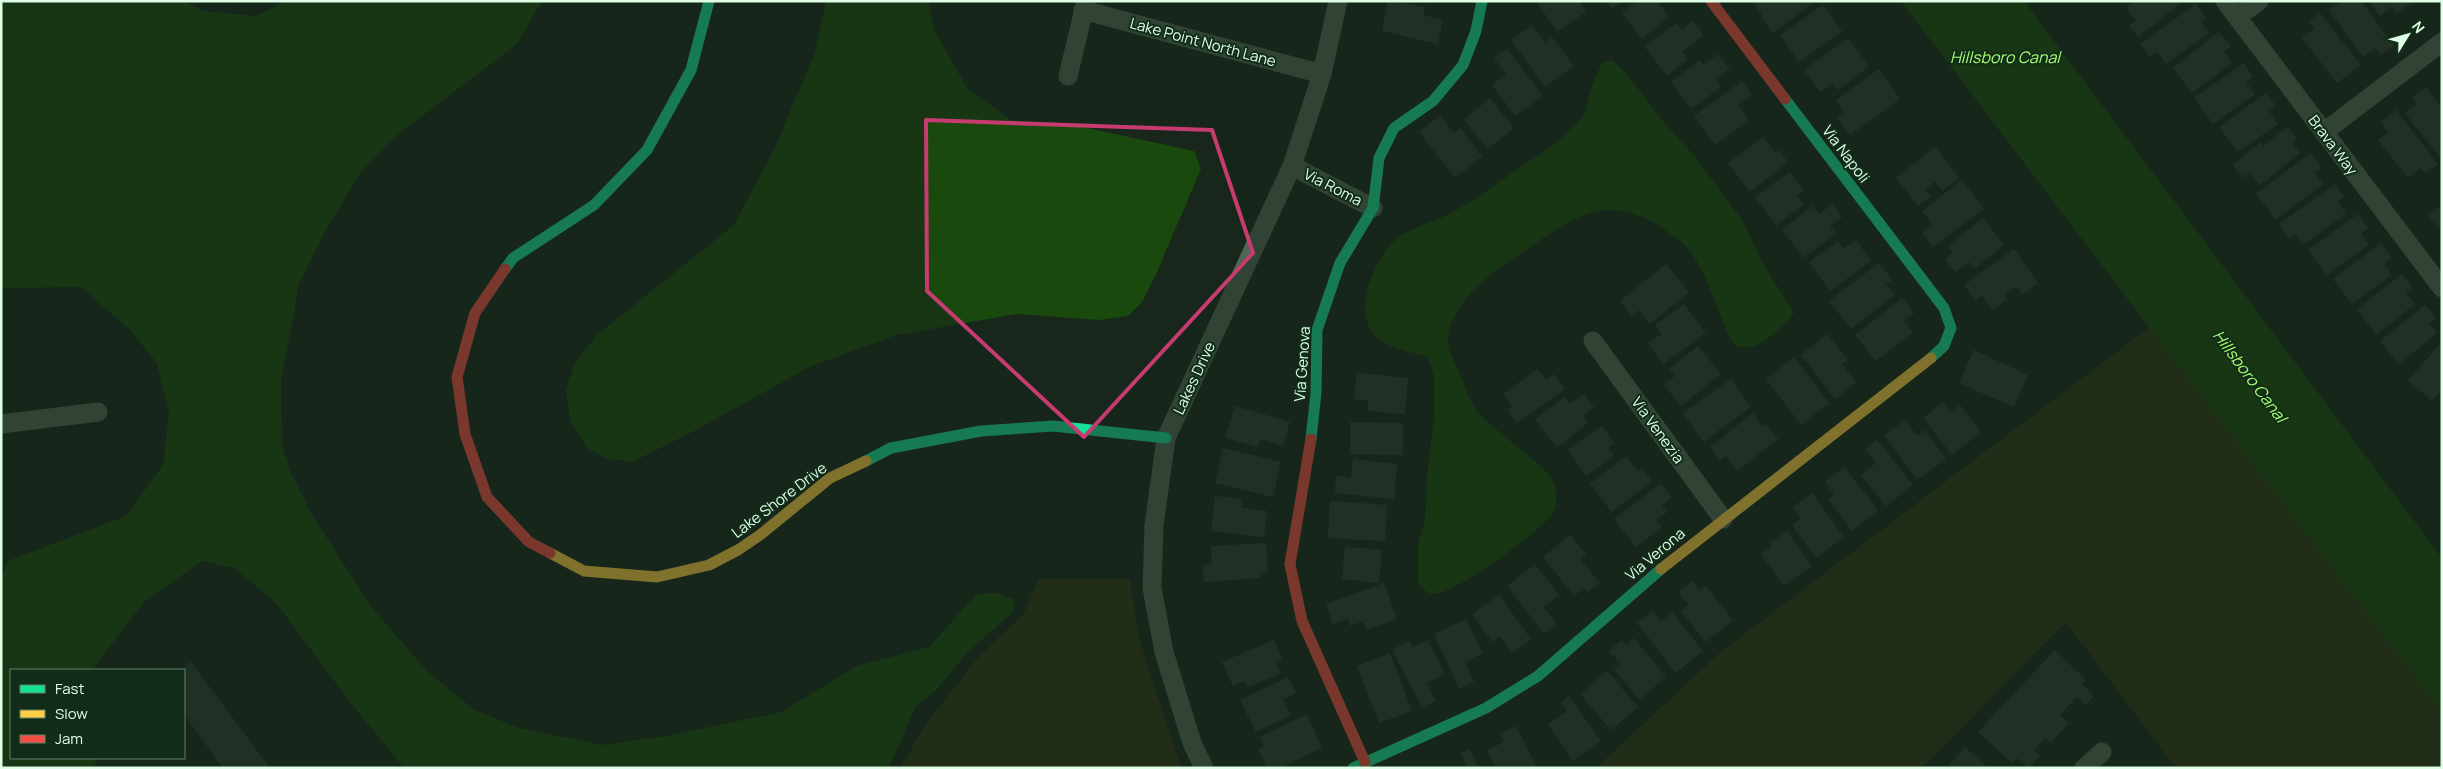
<svg xmlns="http://www.w3.org/2000/svg" width="2443" height="769" viewBox="0 0 2443 769" font-family="Manrope,sans-serif">
  <rect width="100%" height="100%" fill="#18261c"/>
  <path fill="#2f3516" d="M 2150,327 L 2442,712 L 2442,768 L 2176,768 L 2066,622 L 1922,768 L 1596,768 L 1722,651 Z
    M 1039,579 L 1130,579 L 1139,638 L 1181,768 L 900,768 L 928,721 L 976,660 L 1024,613 Z"/>
  <path fill="#1a490d" d="M 1,1 L 184,1 L 203,11 L 256,16 L 287,1 L 542,1 L 517,44 L 393,138 L 360,173 L 322,237 L 299,284 L 281,382 L 282,444 L 290,471 L 312,515 L 372,608 L 427,671 L 473,709 L 518,728 L 602,745 L 667,736 L 781,712 L 857,666 L 929,647 L 977,594 L 996,593 L 1013,599 L 1014,611 L 967,653 L 936,690 L 915,707 L 889,768 L 404,768 L 350,702 L 277,604 L 235,568 L 202,561 L 144,602 L 92,670 L 11,670 L 11,758 L 100,758 L 92,768 L 1,768 L 1,578 L 8,561 L 126,516 L 163,465 L 169,414 L 157,363 L 130,330 L 81,287 L 1,288 Z
    M 826,1 L 928,1 L 934,30 L 967,88 L 1011,120 L 1064,123 L 1194,151 L 1201,169 L 1156,274 L 1142,302 L 1128,316 L 1099,320 L 1017,314 L 896,335 L 809,367 L 694,431 L 632,462 L 608,459 L 588,449 L 571,423 L 566,391 L 574,364 L 598,334 L 734,225 L 776,146 L 815,52 Z
    M 1901,1 L 2024,1 L 2442,558 L 2442,712 Z
    M 1612,60 L 1626,73 L 1661,119 L 1696,158 L 1742,220 L 1763,264 L 1794,313 C 1781,328 1755,356 1734,345 C 1718,316 1711,282 1693,255 C 1685,243 1668,231 1656,224 C 1599,191 1567,223 1520,254 C 1492,272 1456,298 1449,332 C 1446,345 1454,363 1460,374 C 1465,385 1469,401 1476,410 C 1491,430 1550,467 1554,484 C 1556,491 1558,505 1554,511 C 1545,529 1454,594 1434,594 C 1426,593 1423,589 1418,583 L 1418,545 L 1425,520 L 1427,478 L 1434,418 L 1434,375 L 1428,357 C 1411,351 1390,350 1376,336 C 1352,313 1373,264 1392,243 C 1407,228 1431,223 1449,214 C 1474,201 1496,184 1519,168 C 1540,154 1565,139 1581,119 C 1587,111 1588,96 1592,87 C 1594,79 1599,71 1602,63 Z"/>
  <path fill="#2d3d32" d="M 1388,1 L 1425,7 L 1423,15 L 1443,20 L 1438,44 L 1382,31 Z
    M 1536,1 L 1579,1 L 1586,12 L 1557,32 Z
    M 1606,1 L 1622,1 L 1612,9 Z
    M 1637,1 L 1662,1 L 1659,4 L 1669,17 L 1642,39 L 1622,13 Z
    M 1755,1 L 1816,1 L 1773,33 L 1761,16 L 1762,15 L 1753,2 Z
    M 2134,1 L 2184,1 L 2138,37 L 2129,26 L 2136,21 L 2126,8 Z
    M 2342,1 L 2361,1 L 2394,46 L 2381,55 L 2375,48 L 2363,57 L 2329,10 Z
    M 2369,1 L 2408,1 L 2410,4 L 2396,14 L 2392,7 L 2380,16 Z
    M 2196,4 L 2206,18 L 2201,22 L 2209,33 L 2166,64 L 2157,51 L 2150,57 L 2140,44 Z
    M 1823,5 L 1842,31 L 1799,62 L 1780,35 Z
    M 2320,13 L 2361,65 L 2337,83 L 2302,38 L 2314,28 L 2309,21 Z
    M 1693,21 L 1704,35 L 1682,52 L 1688,59 L 1667,76 L 1645,47 L 1676,23 L 1682,30 Z
    M 1532,25 L 1545,42 L 1552,37 L 1574,66 L 1545,87 L 1511,40 Z
    M 2219,32 L 2231,46 L 2224,52 L 2232,63 L 2192,93 L 2173,68 Z
    M 1848,38 L 1869,66 L 1838,90 L 1833,83 L 1820,92 L 1804,70 Z
    M 1507,48 L 1543,96 L 1515,116 L 1492,85 L 1506,74 L 1494,58 Z
    M 1718,54 L 1730,69 L 1716,79 L 1721,87 L 1691,109 L 1671,82 L 1700,60 L 1703,65 Z
    M 2244,63 L 2253,77 L 2246,82 L 2255,94 L 2213,124 L 2194,98 Z
    M 1879,69 L 1900,99 L 1850,135 L 1837,117 L 1844,112 L 1836,100 Z
    M 1742,81 L 1752,95 L 1738,105 L 1749,120 L 1715,145 L 1694,116 Z
    M 2426,87 L 2442,108 L 2442,160 L 2405,113 L 2417,104 L 2412,98 Z
    M 2266,93 L 2276,106 L 2269,111 L 2278,124 L 2238,152 L 2219,127 Z
    M 1490,98 L 1514,128 L 1488,149 L 1464,120 Z
    M 2396,110 L 2438,164 L 2426,173 L 2421,168 L 2408,178 L 2378,140 L 2389,132 L 2381,122 Z
    M 1440,115 L 1454,133 L 1460,128 L 1482,156 L 1455,178 L 1419,132 Z
    M 2288,127 L 2297,139 L 2292,142 L 2300,153 L 2260,185 L 2250,172 L 2243,178 L 2232,165 L 2261,142 L 2263,146 Z
    M 1763,137 L 1775,153 L 1779,150 L 1788,162 L 1750,192 L 1728,163 Z
    M 1935,147 L 1959,178 L 1942,191 L 1935,181 L 1925,190 L 1931,197 L 1918,206 L 1896,178 Z
    M 2310,153 L 2322,168 L 2315,173 L 2323,184 L 2276,220 L 2256,194 Z
    M 1790,172 L 1804,191 L 1797,196 L 1804,205 L 1776,225 L 1755,197 Z
    M 1962,180 L 1984,209 L 1933,247 L 1922,232 L 1932,224 L 1922,211 Z
    M 2335,184 L 2344,197 L 2338,202 L 2346,214 L 2303,245 L 2295,235 L 2290,239 L 2279,224 Z
    M 1832,204 L 1842,217 L 1830,226 L 1836,233 L 1804,258 L 1782,230 L 1812,206 L 1819,214 Z
    M 2442,205 L 2442,225 L 2438,228 L 2428,216 Z
    M 2358,214 L 2368,228 L 2361,233 L 2369,245 L 2327,275 L 2308,250 Z
    M 1983,218 L 2004,245 L 1974,269 L 1969,262 L 1956,272 L 1945,259 L 1953,253 L 1948,246 Z
    M 1856,240 L 1871,261 L 1830,291 L 1809,262 L 1838,241 L 1843,249 Z
    M 2381,243 L 2392,258 L 2384,264 L 2392,275 L 2352,304 L 2333,279 Z
    M 2014,249 L 2038,283 L 2022,295 L 2017,286 L 2005,295 L 2008,299 L 1992,310 L 1982,295 L 1975,300 L 1964,285 Z
    M 1879,263 L 1892,280 L 1886,284 L 1895,295 L 1851,329 L 1829,301 Z
    M 1666,264 L 1689,292 L 1650,324 L 1639,310 L 1632,316 L 1620,301 Z
    M 2402,274 L 2413,288 L 2406,293 L 2415,304 L 2376,335 L 2357,309 Z
    M 1902,298 L 1914,313 L 1904,321 L 1913,332 L 1876,361 L 1855,335 Z
    M 1684,304 L 1706,333 L 1663,364 L 1648,343 L 1662,334 L 1655,325 Z
    M 2425,305 L 2436,318 L 2429,323 L 2437,333 L 2399,364 L 2380,341 Z
    M 1827,334 L 1848,360 L 1842,364 L 1856,382 L 1835,399 L 1801,355 Z
    M 2442,342 L 2442,390 L 2432,401 L 2408,380 Z
    M 1698,346 L 1721,374 L 1681,406 L 1664,385 L 1675,376 L 1669,369 Z
    M 1974,350 L 2028,375 L 2014,407 L 1959,383 Z
    M 1794,357 L 1829,403 L 1801,425 L 1766,379 Z
    M 1538,369 L 1546,380 L 1554,374 L 1565,389 L 1517,423 L 1507,410 L 1512,407 L 1503,394 Z
    M 1357,373 L 1408,378 L 1405,414 L 1367,411 L 1368,400 L 1354,399 Z
    M 1731,379 L 1751,407 L 1703,442 L 1683,413 Z
    M 1584,394 L 1594,407 L 1583,416 L 1588,423 L 1557,448 L 1535,420 L 1564,397 L 1570,404 Z
    M 1943,402 L 1951,412 L 1960,405 L 1981,432 L 1952,455 L 1923,418 Z
    M 1235,406 L 1290,422 L 1283,446 L 1260,439 L 1258,447 L 1225,438 Z
    M 1753,413 L 1762,426 L 1765,423 L 1778,439 L 1737,471 L 1726,456 L 1720,460 L 1710,447 Z
    M 1906,420 L 1917,436 L 1925,430 L 1946,459 L 1917,480 L 1884,435 Z
    M 1350,422 L 1403,423 L 1403,455 L 1350,454 Z
    M 1602,426 L 1614,443 L 1608,448 L 1614,456 L 1586,476 L 1568,450 Z
    M 1877,440 L 1913,485 L 1886,506 L 1861,475 L 1876,463 L 1865,449 Z
    M 1223,448 L 1281,462 L 1273,497 L 1215,483 Z
    M 1626,456 L 1638,471 L 1642,468 L 1652,481 L 1612,512 L 1590,484 Z
    M 1353,459 L 1397,464 L 1394,499 L 1335,493 L 1336,476 L 1351,478 Z
    M 1844,467 L 1878,510 L 1852,531 L 1828,499 L 1834,494 L 1825,482 Z
    M 1661,483 L 1672,498 L 1662,505 L 1667,512 L 1656,520 L 1662,527 L 1636,547 L 1614,519 Z
    M 1812,493 L 1844,537 L 1816,558 L 1792,525 L 1801,518 L 1793,507 Z
    M 1215,496 L 1242,499 L 1241,508 L 1267,511 L 1264,537 L 1211,531 Z
    M 1330,501 L 1387,505 L 1385,541 L 1328,538 Z
    M 1787,531 L 1812,566 L 1784,586 L 1761,554 L 1772,547 L 1769,543 Z
    M 1570,535 L 1586,554 L 1580,559 L 1600,583 L 1588,592 L 1584,588 L 1574,596 L 1543,557 Z
    M 1266,543 L 1268,572 L 1260,573 L 1260,578 L 1204,582 L 1203,565 L 1212,564 L 1211,546 Z
    M 1345,547 L 1382,550 L 1379,583 L 1342,579 Z
    M 1535,564 L 1559,595 L 1543,607 L 1557,624 L 1544,634 L 1507,586 Z
    M 1692,581 L 1700,591 L 1706,586 L 1733,620 L 1706,642 L 1681,612 L 1689,605 L 1678,592 Z
    M 1384,583 L 1397,619 L 1366,630 L 1363,621 L 1350,626 L 1348,618 L 1333,624 L 1326,604 Z
    M 1499,595 L 1531,639 L 1512,653 L 1500,636 L 1492,642 L 1472,614 Z
    M 1653,611 L 1661,621 L 1672,612 L 1703,651 L 1676,673 L 1637,623 Z
    M 1466,619 L 1483,653 L 1465,662 L 1474,682 L 1459,689 L 1434,634 Z
    M 1634,638 L 1666,677 L 1639,700 L 1614,669 L 1621,664 L 1609,651 L 1622,640 L 1626,645 Z
    M 1274,640 L 1282,659 L 1276,662 L 1280,674 L 1248,687 L 1245,681 L 1233,686 L 1222,662 Z
    M 1428,640 L 1445,674 L 1427,683 L 1436,701 L 1422,707 L 1392,650 L 1409,641 L 1413,647 Z
    M 2055,650 L 2086,680 L 2082,684 L 2094,696 L 2086,705 L 2077,696 L 2060,715 L 2069,723 L 2051,743 L 2046,738 L 2034,750 L 2040,756 L 2028,768 L 2017,758 L 2012,763 L 1978,732 Z
    M 1390,653 L 1412,711 L 1379,723 L 1357,666 Z
    M 191,662 L 270,768 L 223,768 L 184,714 L 184,670 L 180,670 Z
    M 1607,671 L 1638,707 L 1611,730 L 1580,694 Z
    M 1288,677 L 1296,693 L 1283,699 L 1291,715 L 1256,732 L 1240,700 Z
    M 1569,696 L 1601,741 L 1573,761 L 1548,724 L 1567,711 L 1561,702 Z
    M 1307,714 L 1322,748 L 1280,768 L 1267,768 L 1258,749 L 1264,746 L 1260,737 Z
    M 1516,726 L 1537,768 L 1496,768 L 1487,750 L 1504,742 L 1500,734 Z
    M 1965,747 L 1988,768 L 1947,768 Z
    M 1470,749 L 1478,768 L 1459,768 L 1466,765 L 1461,753 Z"/>
  <g fill="none" stroke-linecap="round" stroke-linejoin="round">
    <path stroke="#4e6752" stroke-width="19" d="M 2225,1 L 2442,288
      M 1083,10 L 1322,74
      M 2237,17 L 2259,1
      M 1068,76 L 1086,1
      M 2324,132 L 2442,42
      M 1292,166 L 1373,208
      M 1593,341 L 1723,519
      M 1,424 L 98,412
      M 1204,768 L 1192,743 L 1164,652 L 1152,588 L 1154,526 L 1166,438 L 1292,166 L 1322,74 L 1338,1
      M 2084,768 L 2102,752"/>
    <path stroke="#16e098" stroke-width="11" d="M 1785,99 L 1944,308 L 1951,328 L 1944,346 L 1931,358
      M 505,269 L 513,258 L 594,205 L 647,150 L 691,70 L 709,1
      M 1311,439 L 1316,393 L 1317,330 L 1340,263 L 1373,208 L 1379,158 L 1394,128 L 1433,101 L 1463,65 L 1476,31 L 1482,1
      M 866,461 L 891,448 L 981,431 L 1053,426 L 1166,438
      M 1353,768 L 1486,708 L 1538,676 L 1661,569"/>
    <path stroke="#ffcf43" stroke-width="11" d="M 550,553 L 584,571 L 657,577 L 709,565 L 738,550 L 760,535 L 830,478 L 866,461
      M 1661,569 L 1931,358"/>
    <path stroke="#f24e42" stroke-width="11" d="M 1711,1 L 1785,99
      M 505,269 L 475,313 L 457,377 L 465,434 L 487,497 L 529,542 L 550,553
      M 1311,439 L 1290,564 L 1302,621 L 1365,762"/>
  </g>
  <path d="M0 0H2443V769H0ZM 926,120 L 1212,130 L 1253,253 L 1084,437 L 927,291 Z" fill="#18261c" fill-opacity=".55" fill-rule="evenodd"/>
  <path fill="none" stroke="#c63b70" stroke-width="4" stroke-linejoin="round" d="M 926,120 L 1212,130 L 1253,253 L 1084,437 L 927,291 Z"/>
  <g text-anchor="middle" dominant-baseline="central" stroke-width="4" stroke-linejoin="round" paint-order="stroke">
    <g font-size="15" fill="#deffe6" stroke="#122c1a">
      <text transform="translate(1203 42) rotate(15)">Lake Point North Lane</text>
      <text transform="translate(2333 145) rotate(53)">Brava Way</text>
      <text transform="translate(1846 154) rotate(53)">Via Napoli</text>
      <text transform="translate(1333 187) rotate(27)">Via Roma</text>
      <text transform="translate(1302 364) rotate(-86)">Via Genova</text>
      <text transform="translate(1194 378) rotate(-65)">Lakes Drive</text>
      <text transform="translate(1658 430) rotate(54)">Via Venezia</text>
      <text transform="translate(779 500) rotate(-37)">Lake Shore Drive</text>
      <text transform="translate(1655 554) rotate(-40)">Via Verona</text>
    </g>
    <g font-size="16" font-style="italic" fill="#a6fd6d" stroke="#122c1a">
      <text x="2005" y="57">Hillsboro Canal</text>
      <text transform="translate(2250 376) rotate(53)">Hillsboro Canal</text>
    </g>
  </g>
  <rect width="2443" height="769" fill="none" stroke="#deffe6" stroke-width="5"/>
  <rect x="10" y="669" width="175" height="90" fill="#122c1a" stroke="#64806c"/>
  <rect x="20" y="685" width="25" height="8" fill="#16e098" stroke="#64806c"/>
  <text x="55" y="694" font-size="15" fill="#deffe6">Fast</text>
  <rect x="20" y="710" width="25" height="8" fill="#ffcf43" stroke="#64806c"/>
  <text x="55" y="719" font-size="15" fill="#deffe6">Slow</text>
  <rect x="20" y="735" width="25" height="8" fill="#f24e42" stroke="#64806c"/>
  <text x="55" y="744" font-size="15" fill="#deffe6">Jam</text>
  <g transform="translate(2408 35) rotate(53)" stroke="#122c1a" stroke-width="4" paint-order="stroke">
  <path d="M0-4L9 19L0 12L-9 19Z" fill="#deffe6"/>
  <text y="-8" font-size="14" font-weight="bold" text-anchor="middle" fill="#deffe6">N</text>
  </g>
</svg>
